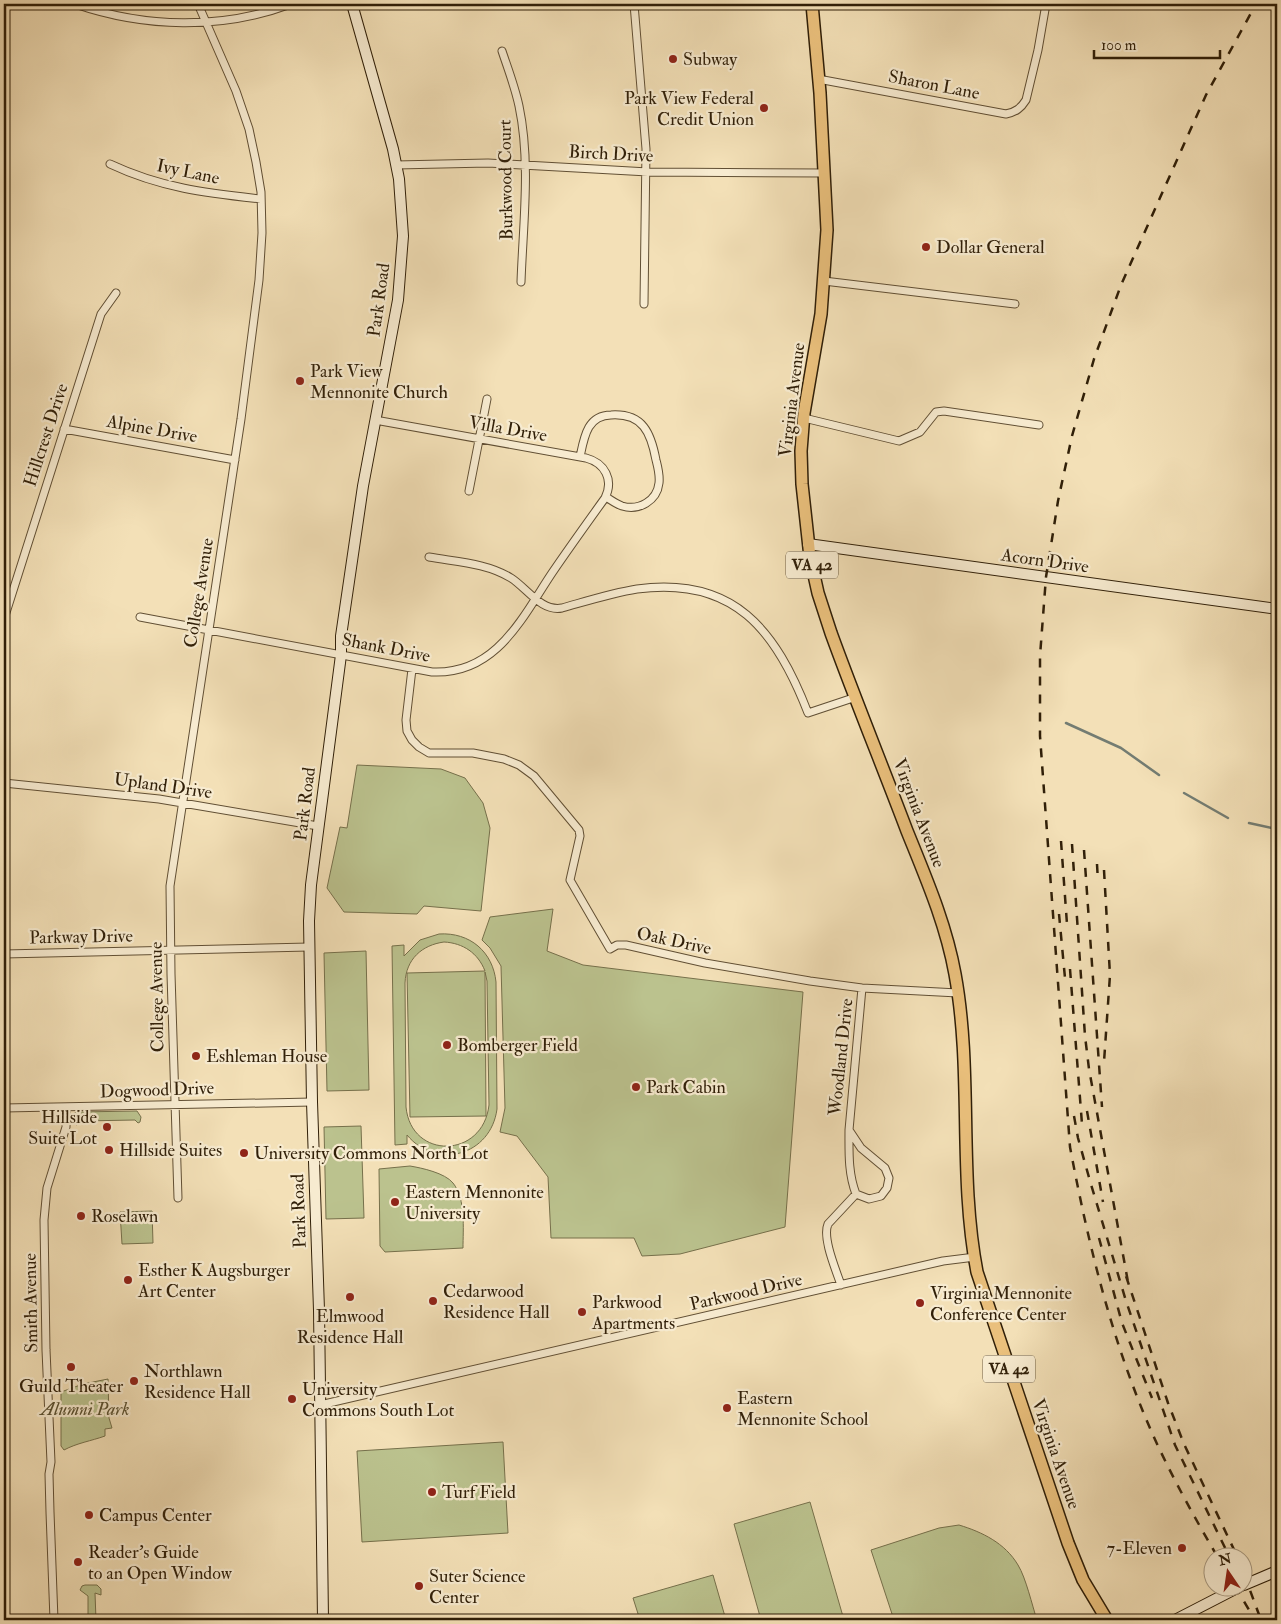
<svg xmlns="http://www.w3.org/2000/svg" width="1281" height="1624" viewBox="0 0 1281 1624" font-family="'IM FELL Double Pica',serif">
  <rect width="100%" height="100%" fill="#f3e0b7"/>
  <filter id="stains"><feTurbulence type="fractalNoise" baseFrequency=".004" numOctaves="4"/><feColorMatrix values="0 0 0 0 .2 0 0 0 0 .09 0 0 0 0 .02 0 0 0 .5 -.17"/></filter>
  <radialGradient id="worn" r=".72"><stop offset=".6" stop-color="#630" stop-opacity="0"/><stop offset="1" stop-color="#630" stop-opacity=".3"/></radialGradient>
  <path fill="#bbc28e" stroke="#76704b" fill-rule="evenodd" d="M 357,765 L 441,769 L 465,778 L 483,803 L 490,828 L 481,911 L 424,906 L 417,914 L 344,912 L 327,888 L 340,827 L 347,828 Z
    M 553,909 L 547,951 L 583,965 L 803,992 L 785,1227 L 680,1254 L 642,1256 L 634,1238 L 551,1238 L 548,1177 L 517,1136 L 500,1132 L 505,1108 L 501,966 L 490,948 L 482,940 L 490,917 Z
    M 439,934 C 470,932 493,952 496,982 L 497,1109 C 491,1155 437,1171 407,1135 L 407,1144 L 395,1145 L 392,946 L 404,945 L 404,956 L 420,940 ZM 444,942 C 463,943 478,953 485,971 L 407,973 L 410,1117 L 486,1116 L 485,972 L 487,981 L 489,1105 C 483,1159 411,1160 406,1107 L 405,983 C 406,959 422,945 444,942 Z
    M 366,951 L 369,1090 L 327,1091 L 324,953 Z
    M 137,1111 L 141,1117 L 140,1122 L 138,1123 L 135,1120 L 82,1121 L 79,1124 L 76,1125 L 72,1120 L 73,1114 L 77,1112 Z
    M 361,1126 L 364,1218 L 326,1219 L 324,1127 Z
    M 410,1166 C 422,1168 445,1173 453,1183 C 466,1199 463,1229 463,1248 L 385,1252 L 380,1246 L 379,1169 Z
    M 152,1211 L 153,1243 L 122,1244 L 120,1212 Z
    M 108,1379 L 109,1418 L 112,1428 L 105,1429 L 105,1436 C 91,1441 77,1443 64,1450 L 61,1446 L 61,1392 L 83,1384 Z
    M 503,1442 L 508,1533 L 362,1542 L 357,1451 Z
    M 810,1502 L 844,1620 L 761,1620 L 734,1524 Z
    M 959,1525 C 982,1532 1005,1543 1018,1565 C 1026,1578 1032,1605 1037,1620 L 894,1620 L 871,1550 L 939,1528 Z
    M 713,1575 L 726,1620 L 640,1620 L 633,1598 Z
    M 85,1585 L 97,1585 L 101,1589 L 101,1595 L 95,1593 L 96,1620 L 88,1620 L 88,1596 L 80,1590 L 82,1586 Z"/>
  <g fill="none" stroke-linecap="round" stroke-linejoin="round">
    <path stroke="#737c72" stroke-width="2.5" d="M 1066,723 L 1121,748 L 1159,775
      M 1184,793 L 1228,818
      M 1249,823 L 1272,828"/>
    <g stroke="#614f34" stroke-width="9">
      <path id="street" d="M 75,4 C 145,28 221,30 291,4
        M 634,4 L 646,149 L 644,304
        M 502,51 C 508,69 515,87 519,106 C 531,163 523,224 521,282
        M 818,79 L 1006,114 C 1016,112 1021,108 1026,100 L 1038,50 L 1046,4
        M 110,164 C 161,188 206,193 261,199
        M 396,165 L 488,163 L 648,172 L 825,173
        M 824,281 L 1015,304
        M 804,418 L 899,441 L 920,432 L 936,412 L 944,411 L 1039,425
        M 64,429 L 235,460
        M 580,457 C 584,438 587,415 611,415 C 643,413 651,433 656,460 C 658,468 660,475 659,483 C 657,501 639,511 622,506 C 616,504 611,500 606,497
        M 469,491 L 487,399
        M 429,557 C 457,562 487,563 511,578 C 527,588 541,612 562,608 C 587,601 612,593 637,589 C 734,576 776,630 808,713 L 856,697
        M 140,617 L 432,672 C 496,675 522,618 552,573 C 569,548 587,523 605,498 C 614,480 605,463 586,458 L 375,420
        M 4,619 L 101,314 L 116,293
        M 412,669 L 406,720 L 407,731 L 412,740 L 419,747 L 429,753 L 473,753 L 504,759 L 519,765 L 534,776 L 579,830 L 580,836 L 570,880 L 610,949 L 617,945 L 626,945 L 705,963 L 810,981 L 862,988 L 958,993
        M 4,783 L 159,799 L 318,826
        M 4,954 L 309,947
        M 4,1108 L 312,1102
        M 849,1130 C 849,1152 848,1173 856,1194 L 869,1199 L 881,1196 L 887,1188 L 889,1178 L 885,1168 L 861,1148 L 849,1130 L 862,988
        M 178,1198 L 171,974 L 170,886 L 241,419 L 259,280 L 262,233 L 261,192 L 256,162 L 249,129 L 236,91 L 198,4
        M 841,1285 C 836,1270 822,1238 828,1224 L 856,1194
        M 320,1405 L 943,1261 L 975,1257
        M 54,1620 L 50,1512 L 49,1474 L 51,1462 L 46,1350 L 44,1220 L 47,1188 L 66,1127 L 66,1107"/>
    </g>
    <g stroke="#301f08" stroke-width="12">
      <path id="secondary" d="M 808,544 L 1277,609
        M 1244,1585 L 1277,1571
        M 323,1620 L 319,1310 L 312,1102 L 309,921 L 311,885 L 341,655 L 341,636 L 363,486 L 398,300 L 403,236 L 399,179 L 393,149 L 352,4
        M 1175,1620 L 1241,1586"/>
    </g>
    <g stroke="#301f08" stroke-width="14">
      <path id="primary" d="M 812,4 L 820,93 L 827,230 L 821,314 L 804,413 L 801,451 L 802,484 L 810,557 L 818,593 L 831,633 C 855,699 882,765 907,831 C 926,878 946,924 955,974 C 973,1072 958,1173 977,1272 L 1068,1543 L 1083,1580 L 1107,1620"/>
    </g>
    <use href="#street" stroke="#f7ebd0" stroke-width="7"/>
    <use href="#secondary" stroke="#f7ebd0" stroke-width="10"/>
    <use href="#primary" stroke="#eac07c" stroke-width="11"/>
    <path stroke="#301f08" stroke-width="2.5" stroke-dasharray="9 9" stroke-linecap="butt" d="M 1061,841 L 1067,924
      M 1072,844 L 1085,1036 L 1089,1069 L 1128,1282
      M 1084,850 L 1102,1107
      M 1097,864 L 1098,882
      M 1104,870 L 1110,975 L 1104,1062
      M 1059,914 L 1065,978
      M 1070,969 L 1082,1124
      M 1087,1111 L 1103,1202
      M 1074,1116 L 1078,1138 L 1090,1181 L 1126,1301 L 1175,1445 L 1229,1556
      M 1099,1238 L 1122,1323 L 1152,1398
      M 1126,1276 L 1168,1403 L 1184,1444 L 1237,1556
      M 1217,1556 C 1196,1520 1176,1484 1158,1446 C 1114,1351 1089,1248 1070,1147 L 1040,736 L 1040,656 L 1046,577 L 1058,501 L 1072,436 L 1094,359 L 1121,285 L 1206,95 L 1256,4
      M 1244,1574 L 1261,1620
      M 1235,1586 L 1255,1620"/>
  </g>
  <g fill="#8f2418" stroke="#f7ebd0" stroke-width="2">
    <circle cx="673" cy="59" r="5"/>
    <circle cx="764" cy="108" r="5"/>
    <circle cx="926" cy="247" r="5"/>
    <circle cx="300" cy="381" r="5"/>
    <circle cx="447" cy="1045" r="5"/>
    <circle cx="196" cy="1056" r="5"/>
    <circle cx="636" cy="1087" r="5"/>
    <circle cx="107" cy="1127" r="5"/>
    <circle cx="109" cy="1150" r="5"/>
    <circle cx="244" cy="1153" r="5"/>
    <circle cx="395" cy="1202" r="5"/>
    <circle cx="81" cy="1216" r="5"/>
    <circle cx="128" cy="1280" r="5"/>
    <circle cx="350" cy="1297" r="5"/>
    <circle cx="433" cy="1301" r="5"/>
    <circle cx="920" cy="1303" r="5"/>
    <circle cx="582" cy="1312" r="5"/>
    <circle cx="71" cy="1367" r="5"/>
    <circle cx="134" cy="1381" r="5"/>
    <circle cx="292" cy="1399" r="5"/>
    <circle cx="727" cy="1408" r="5"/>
    <circle cx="432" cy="1492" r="5"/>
    <circle cx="89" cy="1515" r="5"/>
    <circle cx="1182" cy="1548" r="5"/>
    <circle cx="78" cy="1562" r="5"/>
    <circle cx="419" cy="1586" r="5"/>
  </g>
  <g text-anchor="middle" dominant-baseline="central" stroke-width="4.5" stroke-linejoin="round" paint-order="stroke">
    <g fill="#f7ebd0" stroke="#6c5c44" stroke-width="1">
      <rect x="786" y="551.5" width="52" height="27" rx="4"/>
      <rect x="983" y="1355.5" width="52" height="27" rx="4"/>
    </g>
    <g font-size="16" font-weight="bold" fill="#301f08">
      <text x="812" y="565">VA 42</text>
      <text x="1009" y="1369">VA 42</text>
    </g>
    <g font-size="18" fill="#301f08" stroke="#f7ebd0" text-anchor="start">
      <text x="683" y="59">Subway</text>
      <text x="754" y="98" text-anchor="end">Park View Federal<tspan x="754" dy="21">Credit Union</tspan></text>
      <text x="936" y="247">Dollar General</text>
      <text x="310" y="371">Park View<tspan x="310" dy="21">Mennonite Church</tspan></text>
      <text x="457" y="1045">Bomberger Field</text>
      <text x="206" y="1056">Eshleman House</text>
      <text x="646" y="1087">Park Cabin</text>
      <text x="97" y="1117" text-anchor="end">Hillside<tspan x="97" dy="21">Suite Lot</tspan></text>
      <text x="119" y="1150">Hillside Suites</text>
      <text x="254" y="1153">University Commons North Lot</text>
      <text x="405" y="1192">Eastern Mennonite<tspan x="405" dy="21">University</tspan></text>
      <text x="91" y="1216">Roselawn</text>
      <text x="138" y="1270">Esther K Augsburger<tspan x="138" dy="21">Art Center</tspan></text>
      <text x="443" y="1291">Cedarwood<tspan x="443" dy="21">Residence Hall</tspan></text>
      <text x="930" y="1293">Virginia Mennonite<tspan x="930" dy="21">Conference Center</tspan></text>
      <text x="592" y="1302">Parkwood<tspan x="592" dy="21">Apartments</tspan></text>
      <text x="350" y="1316" text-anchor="middle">Elmwood<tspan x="350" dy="21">Residence Hall</tspan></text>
      <text x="144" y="1371">Northlawn<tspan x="144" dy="21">Residence Hall</tspan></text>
      <text x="71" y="1386" text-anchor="middle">Guild Theater</text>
      <text x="302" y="1389">University<tspan x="302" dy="21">Commons South Lot</tspan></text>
      <text x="737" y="1398">Eastern<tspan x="737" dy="21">Mennonite School</tspan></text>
      <text x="442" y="1492">Turf Field</text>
      <text x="99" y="1515">Campus Center</text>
      <text x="1172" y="1548" text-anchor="end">7-Eleven</text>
      <text x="88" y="1552">Reader's Guide<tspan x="88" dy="21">to an Open Window</tspan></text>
      <text x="429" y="1576">Suter Science<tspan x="429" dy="21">Center</tspan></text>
    </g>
    <g font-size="18" fill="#301f08" stroke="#f7ebd0">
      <text transform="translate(934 85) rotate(11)">Sharon Lane</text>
      <text transform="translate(611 154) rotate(3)">Birch Drive</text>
      <text transform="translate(188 172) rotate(12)">Ivy Lane</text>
      <text transform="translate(506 180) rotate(-91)">Burkwood Court</text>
      <text transform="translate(379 300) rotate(-82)">Park Road</text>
      <text transform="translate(792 400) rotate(-83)">Virginia Avenue</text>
      <text transform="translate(152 429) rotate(10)">Alpine Drive</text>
      <text transform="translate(508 429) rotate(10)">Villa Drive</text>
      <text transform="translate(46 435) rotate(-72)">Hillcrest Drive</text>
      <text transform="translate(1045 561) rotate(8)">Acorn Drive</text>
      <text transform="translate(199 593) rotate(-81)">College Avenue</text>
      <text transform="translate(386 648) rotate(11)">Shank Drive</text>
      <text transform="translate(163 786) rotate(8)">Upland Drive</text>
      <text transform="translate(305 804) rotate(-83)">Park Road</text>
      <text transform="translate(919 813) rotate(69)">Virginia Avenue</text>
      <text transform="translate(81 937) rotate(-1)">Parkway Drive</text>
      <text transform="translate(674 941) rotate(12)">Oak Drive</text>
      <text transform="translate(157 997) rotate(-91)">College Avenue</text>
      <text transform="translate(841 1057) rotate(-84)">Woodland Drive</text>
      <text transform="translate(157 1090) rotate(-2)">Dogwood Drive</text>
      <text transform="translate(299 1211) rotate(-92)">Park Road</text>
      <text transform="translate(746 1292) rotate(-13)">Parkwood Drive</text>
      <text transform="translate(31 1303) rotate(-91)">Smith Avenue</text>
      <text transform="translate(1056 1454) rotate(71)">Virginia Avenue</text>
    </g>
    <g font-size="18" font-style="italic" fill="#5a5030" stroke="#f7ebd0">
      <text x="85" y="1409">Alumni Park</text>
    </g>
  </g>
  <rect width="1281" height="1624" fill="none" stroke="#f3e0b7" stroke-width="20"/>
  <rect x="5" y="5" width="1271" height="1614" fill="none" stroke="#301f08" stroke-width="2.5"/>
  <rect x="10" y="10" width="1261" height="1604" fill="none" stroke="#301f08"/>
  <g transform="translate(1228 1572) rotate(347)"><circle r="24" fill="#f7ebd0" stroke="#a79980"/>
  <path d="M0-4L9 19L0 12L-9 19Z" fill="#8f2418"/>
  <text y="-8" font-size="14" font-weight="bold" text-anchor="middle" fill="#301f08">N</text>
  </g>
  <path d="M1094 50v8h126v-8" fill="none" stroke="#301f08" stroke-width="2.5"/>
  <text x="1101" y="50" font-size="15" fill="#301f08" stroke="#f7ebd0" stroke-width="4" paint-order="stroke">100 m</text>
  <rect width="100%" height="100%" filter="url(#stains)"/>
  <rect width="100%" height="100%" fill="url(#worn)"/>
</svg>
